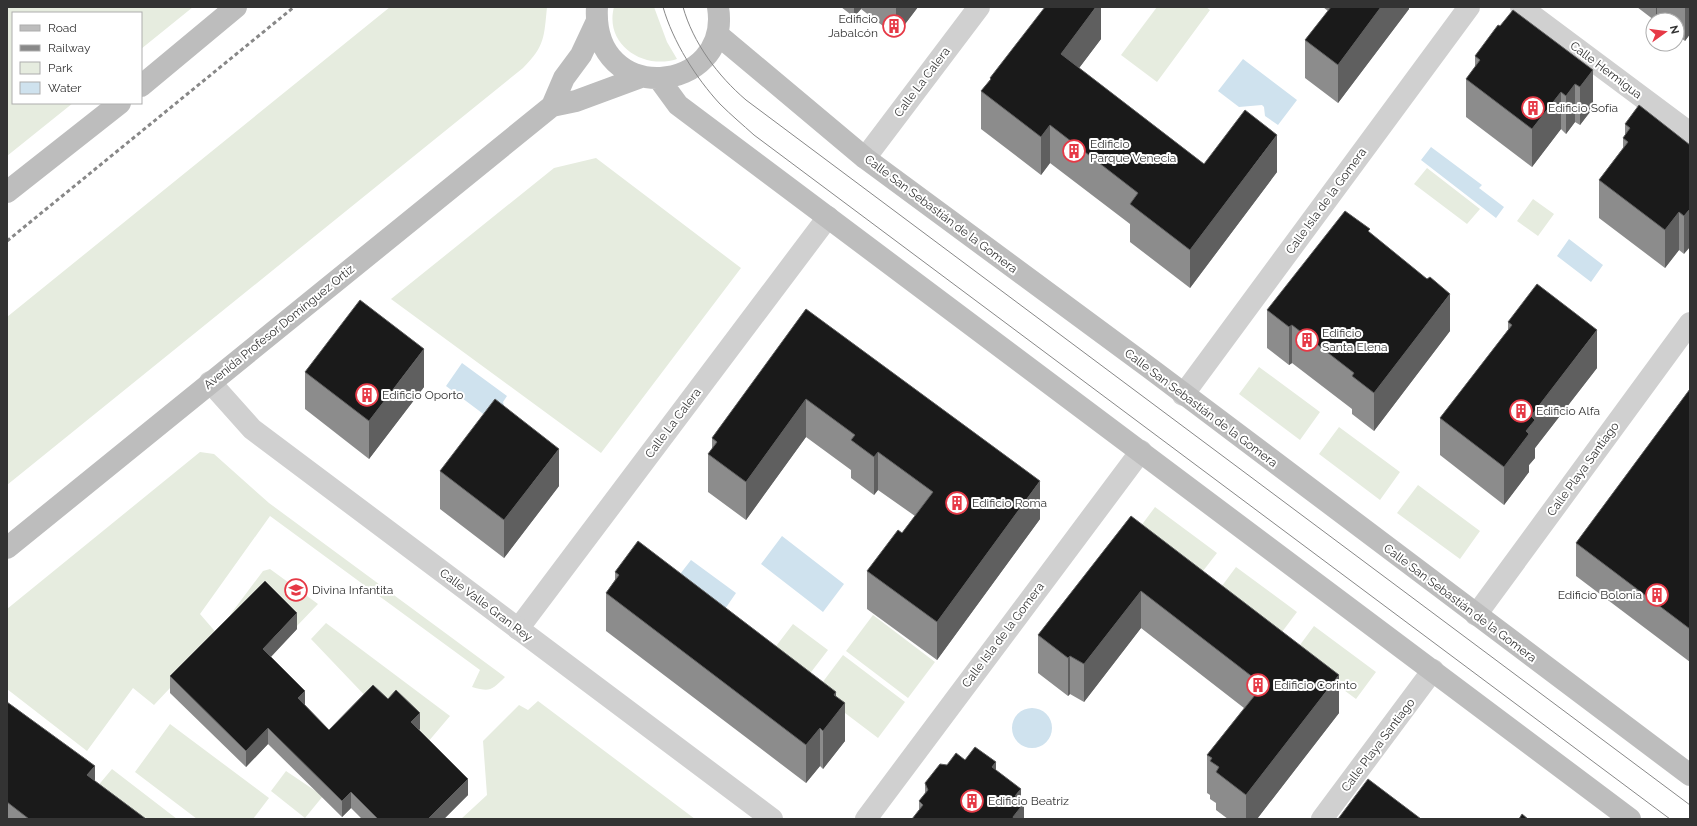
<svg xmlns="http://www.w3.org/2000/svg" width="1697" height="826" viewBox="0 0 1697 826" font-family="Raleway,sans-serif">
  <rect width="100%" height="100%" fill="#fff"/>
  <path fill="#e6ecdf" d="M 7,7 L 193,7 L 141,49 L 141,13 L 13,13 L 13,103 L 73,103 L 7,156 Z
    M 390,7 L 547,7 C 544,37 545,46 523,68 L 7,485 L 7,317 Z
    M 614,7 L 654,7 L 667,42 L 677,59 C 644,70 604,45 614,7 Z
    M 1157,7 L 1206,7 L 1210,10 L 1157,82 L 1121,55 Z
    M 596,158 L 741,268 L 601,453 L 391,299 L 554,168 Z
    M 1427,168 L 1480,209 L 1467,224 L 1414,184 Z
    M 1533,199 L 1554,214 L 1538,236 L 1517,221 Z
    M 1259,367 L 1320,412 L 1300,440 L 1239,394 Z
    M 1339,427 L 1400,472 L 1380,500 L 1319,454 Z
    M 200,452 L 214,454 L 269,503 L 505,677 C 491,691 490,692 472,687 L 480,670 L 270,516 L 200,614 L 219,636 L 154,705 L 133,688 L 87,751 L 7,689 L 7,609 Z
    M 1418,485 L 1480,531 L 1460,559 L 1397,513 Z
    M 1155,507 L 1217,553 L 1196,580 L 1135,534 Z
    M 1236,567 L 1297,612 L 1276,640 L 1216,594 Z
    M 270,569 L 318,604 L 295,628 L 230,620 L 230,615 L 263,571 Z
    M 873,615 L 935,662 L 908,698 L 846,651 Z
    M 326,623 L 450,716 L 422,749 L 372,703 L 311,639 Z
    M 793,624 L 828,650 L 805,680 L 770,654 Z
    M 1314,626 L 1376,672 L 1356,699 L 1294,653 Z
    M 843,655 L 905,702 L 878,738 L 816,691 Z
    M 538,701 L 695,819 L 461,819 L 487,795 L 483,741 L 519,705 L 528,710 Z
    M 170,724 L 269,798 L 253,819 L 197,819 L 135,772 Z
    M 112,769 L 177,819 L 124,819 L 91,794 Z
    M 286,771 L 323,796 L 305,818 L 271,791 Z"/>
  <path fill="#cfe2ee" d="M 1243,59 L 1297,100 L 1278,125 L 1265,116 L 1264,107 L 1262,105 L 1239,107 L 1218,91 Z
    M 1431,147 L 1482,185 L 1479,188 L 1504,207 L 1496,218 L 1421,160 Z
    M 1569,239 L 1603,265 L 1591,282 L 1557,256 Z
    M 462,363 L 507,396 L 503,402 L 505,409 L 490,419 L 446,386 Z
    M 782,536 L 844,584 L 823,612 L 761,564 Z
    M 691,560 L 736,593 L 723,612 L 677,578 Z
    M1012 728a20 20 0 1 1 40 0a20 20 0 1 1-40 0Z"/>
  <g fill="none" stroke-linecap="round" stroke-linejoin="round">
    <path stroke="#d0d0d0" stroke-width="22" d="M 1521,7 L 1690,133
      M 865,158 L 979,7
      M 1183,395 L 1469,7
      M 1476,615 L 1690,323
      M 518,629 L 828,217
      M 1322,819 L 1433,670"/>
    <path stroke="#d0d0d0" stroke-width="22" d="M 210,382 L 252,429 L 772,819
      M 866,819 L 1141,451"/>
    <path stroke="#bdbdbd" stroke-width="22" d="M 597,7 C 591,108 732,95 718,7
      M 717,34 L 865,158 L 1151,369 L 1690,775
      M 659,79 L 678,105 L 1630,819
      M 141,86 L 236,7
      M 552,106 L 564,78 L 581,55 L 596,23
      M 7,192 L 120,103
      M 7,548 L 552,106 L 576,101 L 641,77"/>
    <path stroke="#888" stroke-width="1" d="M 663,7 C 673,42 696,78 720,104 C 731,115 743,125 754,135 L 1670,819
      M 683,7 C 693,43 718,76 746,100 L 1690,805"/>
    <path stroke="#888" stroke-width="3" stroke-dasharray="4 3" stroke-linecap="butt" d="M 7,241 L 294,7"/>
  </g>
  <path fill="#8c8c8c" d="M 841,7 L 918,7 L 896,36 L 861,9 L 854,17 Z
    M 1101,7 L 1101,39 L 1079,68 L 1204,164 L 1277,172 L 1190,288 L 1130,242 L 1130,224 L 1050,163 L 1041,175 L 981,129 L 981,91 L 990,80 L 990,78 Z
    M 1323,7 L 1409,7 L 1409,9 L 1338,103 L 1305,78 L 1305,40 L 1328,11 Z
    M 1637,7 L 1690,7 L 1690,34 L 1685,41 L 1677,35 L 1677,20 L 1654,20 Z
    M 1500,26 L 1593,70 L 1593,108 L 1580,125 L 1575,122 L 1566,134 L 1561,129 L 1532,167 L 1466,117 L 1466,79 L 1475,67 L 1475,56 Z
    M 1625,124 L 1690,145 L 1684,254 L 1679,250 L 1665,268 L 1599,218 L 1599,180 L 1623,148 L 1623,138 L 1625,136 Z
    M 1370,233 L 1450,331 L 1374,431 L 1352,414 L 1352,409 L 1292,363 L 1289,365 L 1267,348 L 1267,310 Z
    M 806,309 L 1040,519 L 937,660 L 867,609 L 867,571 L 902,533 L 915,516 L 878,490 L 874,495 L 851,478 L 851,470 L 806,437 L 746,520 L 708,492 L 708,454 L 712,449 L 712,438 Z
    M 1508,322 L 1597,368 L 1535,448 L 1535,458 L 1529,465 L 1529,472 L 1504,505 L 1440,455 L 1440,418 L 1508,330 Z
    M 305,372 L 424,387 L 369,459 L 305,409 Z
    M 1690,389 L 1690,662 L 1576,576 L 1576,543 Z
    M 440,471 L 559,486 L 504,558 L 440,509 Z
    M 1131,516 L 1339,713 L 1257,819 L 1228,819 L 1216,810 L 1216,803 L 1210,799 L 1210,795 L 1207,793 L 1207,755 L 1244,708 L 1141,628 L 1084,702 L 1070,694 L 1068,696 L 1038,673 L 1038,635 Z
    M 615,572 L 836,696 L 845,741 L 823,769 L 820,766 L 806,783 L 606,631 L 606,593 L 615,580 Z
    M 297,629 L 271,657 L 305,706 L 329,730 L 420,729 L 419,730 L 468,795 L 444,819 L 362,819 L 351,808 L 342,817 L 268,744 L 246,767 L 170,693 L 170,676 Z
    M 7,702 L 95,781 L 146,819 L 7,819 Z
    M 965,760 L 996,770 L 1021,800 L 1024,819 L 919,811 L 919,801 L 925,793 L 925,783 L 947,765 Z"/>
  <path fill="#5f5f5f" d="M 854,7 L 861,7 L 861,9 L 854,17 Z
    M 896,7 L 918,7 L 896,36 Z
    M 1096,7 L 1101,7 L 1101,39 L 1061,92 L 1061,54 Z
    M 1381,7 L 1409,7 L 1409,9 L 1338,103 L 1338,65 Z
    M 1656,7 L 1657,7 L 1657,20 L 1656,20 Z
    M 1685,7 L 1690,7 L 1690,34 L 1685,41 Z
    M 1593,70 L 1593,108 L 1580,125 L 1580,87 Z
    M 1575,84 L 1575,122 L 1566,134 L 1566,96 Z
    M 1561,92 L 1561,129 L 1532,167 L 1532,129 Z
    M 1050,125 L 1050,163 L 1041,175 L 1041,137 Z
    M 1277,135 L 1277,172 L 1190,288 L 1190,250 Z
    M 1690,209 L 1690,247 L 1684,254 L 1684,216 Z
    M 1679,212 L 1679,250 L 1665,268 L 1665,230 Z
    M 1450,294 L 1450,331 L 1374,431 L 1374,393 Z
    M 1292,325 L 1292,363 L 1289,365 L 1289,327 Z
    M 1597,330 L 1597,368 L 1535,448 L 1535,458 L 1529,465 L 1529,472 L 1504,505 L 1504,467 L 1526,431 L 1531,416 Z
    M 424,349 L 424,387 L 369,459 L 369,421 Z
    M 806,399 L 806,437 L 746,520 L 746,482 Z
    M 559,449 L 559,486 L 504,558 L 504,520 Z
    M 878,452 L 878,490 L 874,495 L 874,457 Z
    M 1040,481 L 1040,519 L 937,660 L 937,622 Z
    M 1141,591 L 1141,628 L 1084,702 L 1084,664 Z
    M 297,613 L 297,629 L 263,665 L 263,649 Z
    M 1070,656 L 1070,694 L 1068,696 L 1068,658 Z
    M 1339,675 L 1339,713 L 1257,819 L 1246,819 L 1246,795 Z
    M 305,691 L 305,707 L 298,698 Z
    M 836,692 L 836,714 L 845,703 L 845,741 L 823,769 L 823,731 L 834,695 Z
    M 420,713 L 420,729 L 411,738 L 411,722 Z
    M 268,728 L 268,744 L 246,767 L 246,751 Z
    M 820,728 L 820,766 L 806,783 L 806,745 Z
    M 996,762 L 996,800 L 992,767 Z
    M 95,766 L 95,789 L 87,775 Z
    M 468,779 L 468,795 L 444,819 L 428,819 Z
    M 1021,789 L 1021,807 L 1024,803 L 1024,819 L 1013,819 L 1015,796 Z
    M 351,792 L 351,808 L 342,817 L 342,801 Z"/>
  <path fill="#1a1a1a" stroke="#5f5f5f" d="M 1045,7 L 1096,7 L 1061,54 L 1204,164 L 1245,110 L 1277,135 L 1190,250 L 1130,204 L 1138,193 L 1050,125 L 1041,137 L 981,91 L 991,79 L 990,78 Z
    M 1331,7 L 1381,7 L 1338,65 L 1305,40 Z
    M 1513,10 L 1593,70 L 1580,87 L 1575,84 L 1566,96 L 1561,92 L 1532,129 L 1466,79 L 1480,60 L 1475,56 L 1498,25 L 1500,26 Z
    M 1639,105 L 1690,145 L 1690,209 L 1684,216 L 1679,212 L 1665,230 L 1599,180 L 1628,142 L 1623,138 L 1630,128 L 1625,124 Z
    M 1345,211 L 1370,229 L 1368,231 L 1427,279 L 1430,277 L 1450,294 L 1374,393 L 1352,376 L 1354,373 L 1292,325 L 1289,327 L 1267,310 Z
    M 1537,284 L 1597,330 L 1531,416 L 1535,420 L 1526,431 L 1529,434 L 1504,467 L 1440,418 L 1512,325 L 1508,322 Z
    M 360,300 L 424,349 L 369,421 L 305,372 Z
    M 806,309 L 1040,481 L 937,622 L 867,571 L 898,530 L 902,533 L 933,492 L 878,452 L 874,457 L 851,440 L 855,435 L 806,399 L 746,482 L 708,454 L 717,442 L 712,438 Z
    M 1690,389 L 1690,629 L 1576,543 Z
    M 495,399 L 559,449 L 504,520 L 440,471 Z
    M 1131,516 L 1339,675 L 1246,795 L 1216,772 L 1219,767 L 1210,761 L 1212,758 L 1207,755 L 1263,685 L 1141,591 L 1084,664 L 1070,656 L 1068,658 L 1038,635 Z
    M 638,541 L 836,692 L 834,695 L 845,703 L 823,731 L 820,728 L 806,745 L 606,593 L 619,575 L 615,572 Z
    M 265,581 L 297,613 L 263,649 L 305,691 L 298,698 L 329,730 L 373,685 L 388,699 L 396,690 L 420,713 L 411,722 L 468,779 L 428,819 L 378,819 L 351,792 L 342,801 L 268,728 L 246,751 L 170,676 Z
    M 7,702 L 95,766 L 87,775 L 146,819 L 29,819 L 7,802 Z
    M 975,747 L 996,762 L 992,767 L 1021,789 L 1015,796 L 1024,803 L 1013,817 L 1014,819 L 912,819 L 923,805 L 919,801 L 928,790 L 925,783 L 940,764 L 947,765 L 956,753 L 965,760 Z
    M 1368,779 L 1421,819 L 1338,819 Z
    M 1522,814 L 1528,819 L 1519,819 Z"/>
  <defs>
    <g id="building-ring" transform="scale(1.15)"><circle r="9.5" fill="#fff" stroke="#e63946" stroke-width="1.5"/><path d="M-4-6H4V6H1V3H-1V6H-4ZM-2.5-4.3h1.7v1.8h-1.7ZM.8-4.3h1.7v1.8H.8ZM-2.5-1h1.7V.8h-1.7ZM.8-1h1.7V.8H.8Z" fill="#e63946"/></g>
    <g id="school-ring" transform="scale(1.15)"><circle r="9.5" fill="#fff" stroke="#e63946" stroke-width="1.5"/><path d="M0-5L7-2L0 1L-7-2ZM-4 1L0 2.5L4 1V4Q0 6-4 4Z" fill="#e63946"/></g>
  </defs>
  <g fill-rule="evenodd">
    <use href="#building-ring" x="894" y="26"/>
    <use href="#building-ring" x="1533" y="108"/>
    <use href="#building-ring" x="1074" y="151"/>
    <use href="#building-ring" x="1307" y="340"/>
    <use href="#building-ring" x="367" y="395"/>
    <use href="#building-ring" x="1521" y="411"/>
    <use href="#building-ring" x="957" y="503"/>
    <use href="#school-ring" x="296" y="590"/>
    <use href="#building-ring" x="1657" y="595"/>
    <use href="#building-ring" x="1258" y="685"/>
    <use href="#building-ring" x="972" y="801"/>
  </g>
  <g text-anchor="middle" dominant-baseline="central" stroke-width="4" stroke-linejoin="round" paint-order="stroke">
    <g font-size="12" fill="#333" stroke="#fff" text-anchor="start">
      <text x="878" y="19" text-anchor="end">Edificio<tspan x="878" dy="14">Jabalcón</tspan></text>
      <text x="1548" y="108">Edificio Sofía</text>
      <text x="1090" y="144">Edificio<tspan x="1090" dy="14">Parque Venecia</tspan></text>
      <text x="1322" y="333">Edificio<tspan x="1322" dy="14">Santa Elena</tspan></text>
      <text x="382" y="395">Edificio Oporto</text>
      <text x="1536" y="411">Edificio Alfa</text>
      <text x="972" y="503">Edificio Roma</text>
      <text x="312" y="590">Divina Infantita</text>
      <text x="1642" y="595" text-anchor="end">Edificio Bolonia</text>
      <text x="1274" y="685">Edificio Corinto</text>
      <text x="988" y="801">Edificio Beatriz</text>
    </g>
    <g font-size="12" fill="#333" stroke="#fff">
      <text transform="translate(1606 70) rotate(37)">Calle Hermigua</text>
      <text transform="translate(922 82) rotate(-53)">Calle La Calera</text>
      <text transform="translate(1326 201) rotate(-54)">Calle Isla de la Gomera</text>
      <text transform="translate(941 214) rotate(37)">Calle San Sebastián de la Gomera</text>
      <text transform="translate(279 327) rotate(-39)">Avenida Profesor Domínguez Ortiz</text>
      <text transform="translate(1201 408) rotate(37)">Calle San Sebastián de la Gomera</text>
      <text transform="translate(673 423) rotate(-53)">Calle La Calera</text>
      <text transform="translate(1583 469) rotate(-54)">Calle Playa Santiago</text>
      <text transform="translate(1460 603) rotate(37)">Calle San Sebastián de la Gomera</text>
      <text transform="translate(486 605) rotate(37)">Calle Valle Gran Rey</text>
      <text transform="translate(1003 635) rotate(-53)">Calle Isla de la Gomera</text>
      <text transform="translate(1378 745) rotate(-53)">Calle Playa Santiago</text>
    </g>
  </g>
  <rect width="1697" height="826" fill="none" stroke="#333333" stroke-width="16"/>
  <rect x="12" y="12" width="130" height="92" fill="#ffffff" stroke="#adadad"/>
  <rect x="20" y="25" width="20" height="6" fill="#bdbdbd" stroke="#adadad"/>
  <text x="48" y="32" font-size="12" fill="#333333">Road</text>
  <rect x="20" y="45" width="20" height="6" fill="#888888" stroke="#adadad"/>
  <text x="48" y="52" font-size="12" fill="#333333">Railway</text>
  <rect x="20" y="62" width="20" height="12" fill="#e6ecdf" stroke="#adadad"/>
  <text x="48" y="72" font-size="12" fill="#333333">Park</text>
  <rect x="20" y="82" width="20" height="12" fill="#cfe2ee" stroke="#adadad"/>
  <text x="48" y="92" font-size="12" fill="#333333">Water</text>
  <g transform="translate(1665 32) rotate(76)"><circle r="19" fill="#ffffff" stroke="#adadad"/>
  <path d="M0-3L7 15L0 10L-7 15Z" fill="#e63946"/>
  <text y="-6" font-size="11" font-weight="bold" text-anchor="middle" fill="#333333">N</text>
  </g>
</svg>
